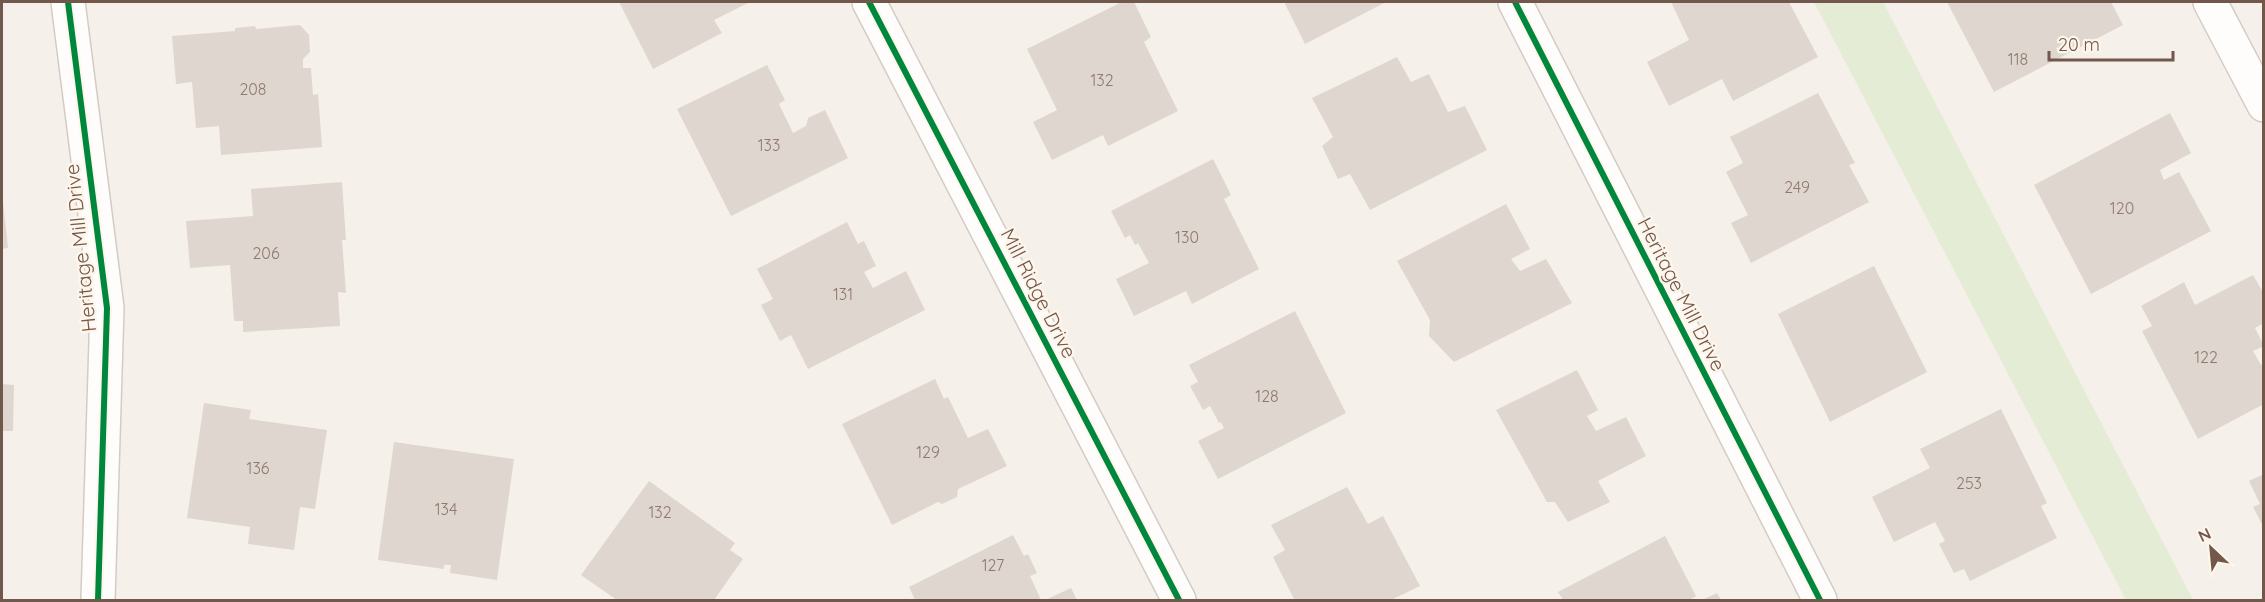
<svg xmlns="http://www.w3.org/2000/svg" width="2265" height="602" viewBox="0 0 2265 602" font-family="Quicksand,sans-serif">
  <rect width="100%" height="100%" fill="#f6f0ea"/>
  <path fill="#e4ecd5" d="M 1814,2 L 1883,2 L 2193,600 L 2126,600 Z"/>
  <path fill="#dfd6cf" d="M 619,2 L 750,2 L 714,20 L 722,33 L 653,69 Z
    M 1122,2 L 1134,2 L 1151,37 L 1144,42 L 1178,111 L 1108,146 L 1103,135 L 1052,160 L 1033,122 L 1057,110 L 1027,49 Z
    M 1284,2 L 1386,2 L 1305,44 Z
    M 1671,2 L 1789,2 L 1818,57 L 1733,101 L 1722,79 L 1669,106 L 1647,62 L 1689,40 Z
    M 1947,2 L 2111,2 L 2123,25 L 1994,92 Z
    M 300,25 L 309,35 L 310,52 L 303,59 L 303,68 L 311,68 L 313,95 L 318,94 L 322,147 L 221,155 L 219,126 L 196,128 L 192,82 L 176,84 L 172,36 L 235,31 L 235,28 L 255,26 L 256,29 Z
    M 1397,57 L 1411,82 L 1429,74 L 1448,112 L 1465,106 L 1487,150 L 1370,210 L 1350,174 L 1338,179 L 1322,146 L 1333,137 L 1312,98 Z
    M 767,65 L 785,100 L 779,104 L 793,133 L 806,126 L 808,118 L 825,110 L 848,158 L 731,216 L 677,109 Z
    M 1818,93 L 1855,163 L 1849,165 L 1869,202 L 1751,263 L 1731,223 L 1748,215 L 1726,172 L 1743,163 L 1730,137 Z
    M 2170,113 L 2191,153 L 2160,170 L 2164,180 L 2179,172 L 2211,231 L 2091,294 L 2034,185 Z
    M 1213,159 L 1231,195 L 1224,199 L 1259,269 L 1192,304 L 1186,291 L 1134,316 L 1116,279 L 1149,263 L 1138,243 L 1135,245 L 1130,235 L 1125,238 L 1111,211 Z
    M 342,182 L 346,240 L 342,240 L 346,293 L 338,292 L 340,326 L 243,332 L 243,321 L 234,321 L 230,265 L 190,268 L 186,221 L 253,216 L 251,189 Z
    M 3,201 L 8,248 L 2,249 L 2,202 Z
    M 1506,204 L 1530,249 L 1511,259 L 1520,271 L 1546,259 L 1572,303 L 1454,362 L 1429,336 L 1430,320 L 1397,261 Z
    M 847,222 L 858,244 L 864,241 L 876,266 L 864,272 L 873,288 L 906,271 L 925,310 L 808,369 L 791,335 L 780,341 L 761,305 L 773,299 L 757,269 Z
    M 1874,266 L 1927,372 L 1830,422 L 1778,314 Z
    M 2253,275 L 2264,294 L 2264,323 L 2255,328 L 2264,346 L 2253,351 L 2261,365 L 2264,364 L 2264,404 L 2198,439 L 2142,331 L 2152,326 L 2141,306 L 2184,282 L 2195,305 Z
    M 1295,311 L 1346,413 L 1218,479 L 1198,441 L 1224,428 L 1221,422 L 1219,423 L 1210,406 L 1203,410 L 1190,386 L 1198,382 L 1189,365 Z
    M 1577,370 L 1598,410 L 1587,416 L 1596,431 L 1626,417 L 1646,456 L 1598,481 L 1610,502 L 1568,522 L 1555,502 L 1547,502 L 1496,410 Z
    M 935,379 L 944,399 L 948,397 L 968,438 L 988,429 L 1007,466 L 958,489 L 957,497 L 942,504 L 938,502 L 892,525 L 842,424 Z
    M 2,384 L 14,385 L 13,431 L 2,431 Z
    M 204,403 L 251,410 L 249,419 L 327,430 L 315,509 L 300,507 L 294,550 L 248,544 L 250,527 L 187,518 Z
    M 2001,409 L 2047,503 L 2041,506 L 2057,538 L 1970,581 L 1964,569 L 1954,573 L 1939,544 L 1945,541 L 1935,522 L 1894,542 L 1872,497 L 1930,468 L 1920,449 Z
    M 394,442 L 514,459 L 497,580 L 450,573 L 451,565 L 444,565 L 444,569 L 378,560 Z
    M 2264,474 L 2264,528 L 2253,507 L 2260,504 L 2249,481 Z
    M 649,481 L 735,543 L 730,550 L 743,559 L 714,600 L 617,600 L 581,575 Z
    M 1347,487 L 1368,524 L 1383,516 L 1420,586 L 1391,600 L 1290,600 L 1294,599 L 1273,557 L 1285,550 L 1271,525 Z
    M 1013,535 L 1024,556 L 1028,554 L 1037,573 L 1030,576 L 1041,600 L 915,600 L 909,587 Z
    M 1665,536 L 1696,596 L 1691,599 L 1692,600 L 1563,600 L 1558,592 Z
    M 1071,588 L 1077,600 L 1045,600 Z
    M 1717,593 L 1721,600 L 1702,600 Z"/>
  <g fill="none" stroke-linecap="round" stroke-linejoin="round">
    <g stroke="#d3ccc5" stroke-width="36">
      <path id="minor" d="M 68,2 L 107,308 L 98,600
        M 869,2 L 1179,600
        M 1515,2 L 1820,600
        M 2210,2 L 2264,105"/>
    </g>
    <use href="#minor" stroke="#fefdfc" stroke-width="33"/>
    <g stroke="#fef5eb" stroke-width="10">
      <path id="cycleway" d="M 68,2 L 107,308 L 98,600
        M 869,2 L 1179,600
        M 1515,2 L 1820,600"/>
    </g>
    <use href="#cycleway" stroke="#00873e" stroke-width="6"/>
  </g>
  <g text-anchor="middle" dominant-baseline="central" stroke-width="5" stroke-linejoin="round" paint-order="stroke">
    <g font-size="16" fill="#907a6f">
      <text x="2018" y="59">118</text>
      <text x="1102" y="80">132</text>
      <text x="253" y="89">208</text>
      <text x="769" y="145">133</text>
      <text x="1797" y="187">249</text>
      <text x="2122" y="208">120</text>
      <text x="1187" y="237">130</text>
      <text x="266" y="253">206</text>
      <text x="843" y="294">131</text>
      <text x="2206" y="357">122</text>
      <text x="1267" y="396">128</text>
      <text x="928" y="452">129</text>
      <text x="258" y="468">136</text>
      <text x="1969" y="483">253</text>
      <text x="446" y="509">134</text>
      <text x="660" y="512">132</text>
      <text x="993" y="565">127</text>
    </g>
    <g font-size="20" fill="#72574b" stroke="#fef5eb">
      <text transform="translate(80 248) rotate(-96)">Heritage Mill Drive</text>
      <text transform="translate(1039 293) rotate(63)">Mill Ridge Drive</text>
      <text transform="translate(1682 294) rotate(63)">Heritage Mill Drive</text>
    </g>
  </g>
  <rect width="2265" height="602" fill="none" stroke="#72574b" stroke-width="6"/>
  <g transform="translate(2211 548) rotate(334)" stroke="#fef5eb" stroke-width="4.5" paint-order="stroke">
  <path d="M0-4.5L10 22L0 15L-10 22Z" fill="#72574b"/>
  <text y="-9" font-size="16" font-weight="bold" text-anchor="middle" fill="#72574b">N</text>
  </g>
  <path d="M2049 51v9h124v-9" fill="none" stroke="#72574b" stroke-width="3"/>
  <text x="2058" y="51" font-size="18" fill="#72574b" stroke="#fef5eb" stroke-width="4.5" paint-order="stroke">20 m</text>
</svg>
